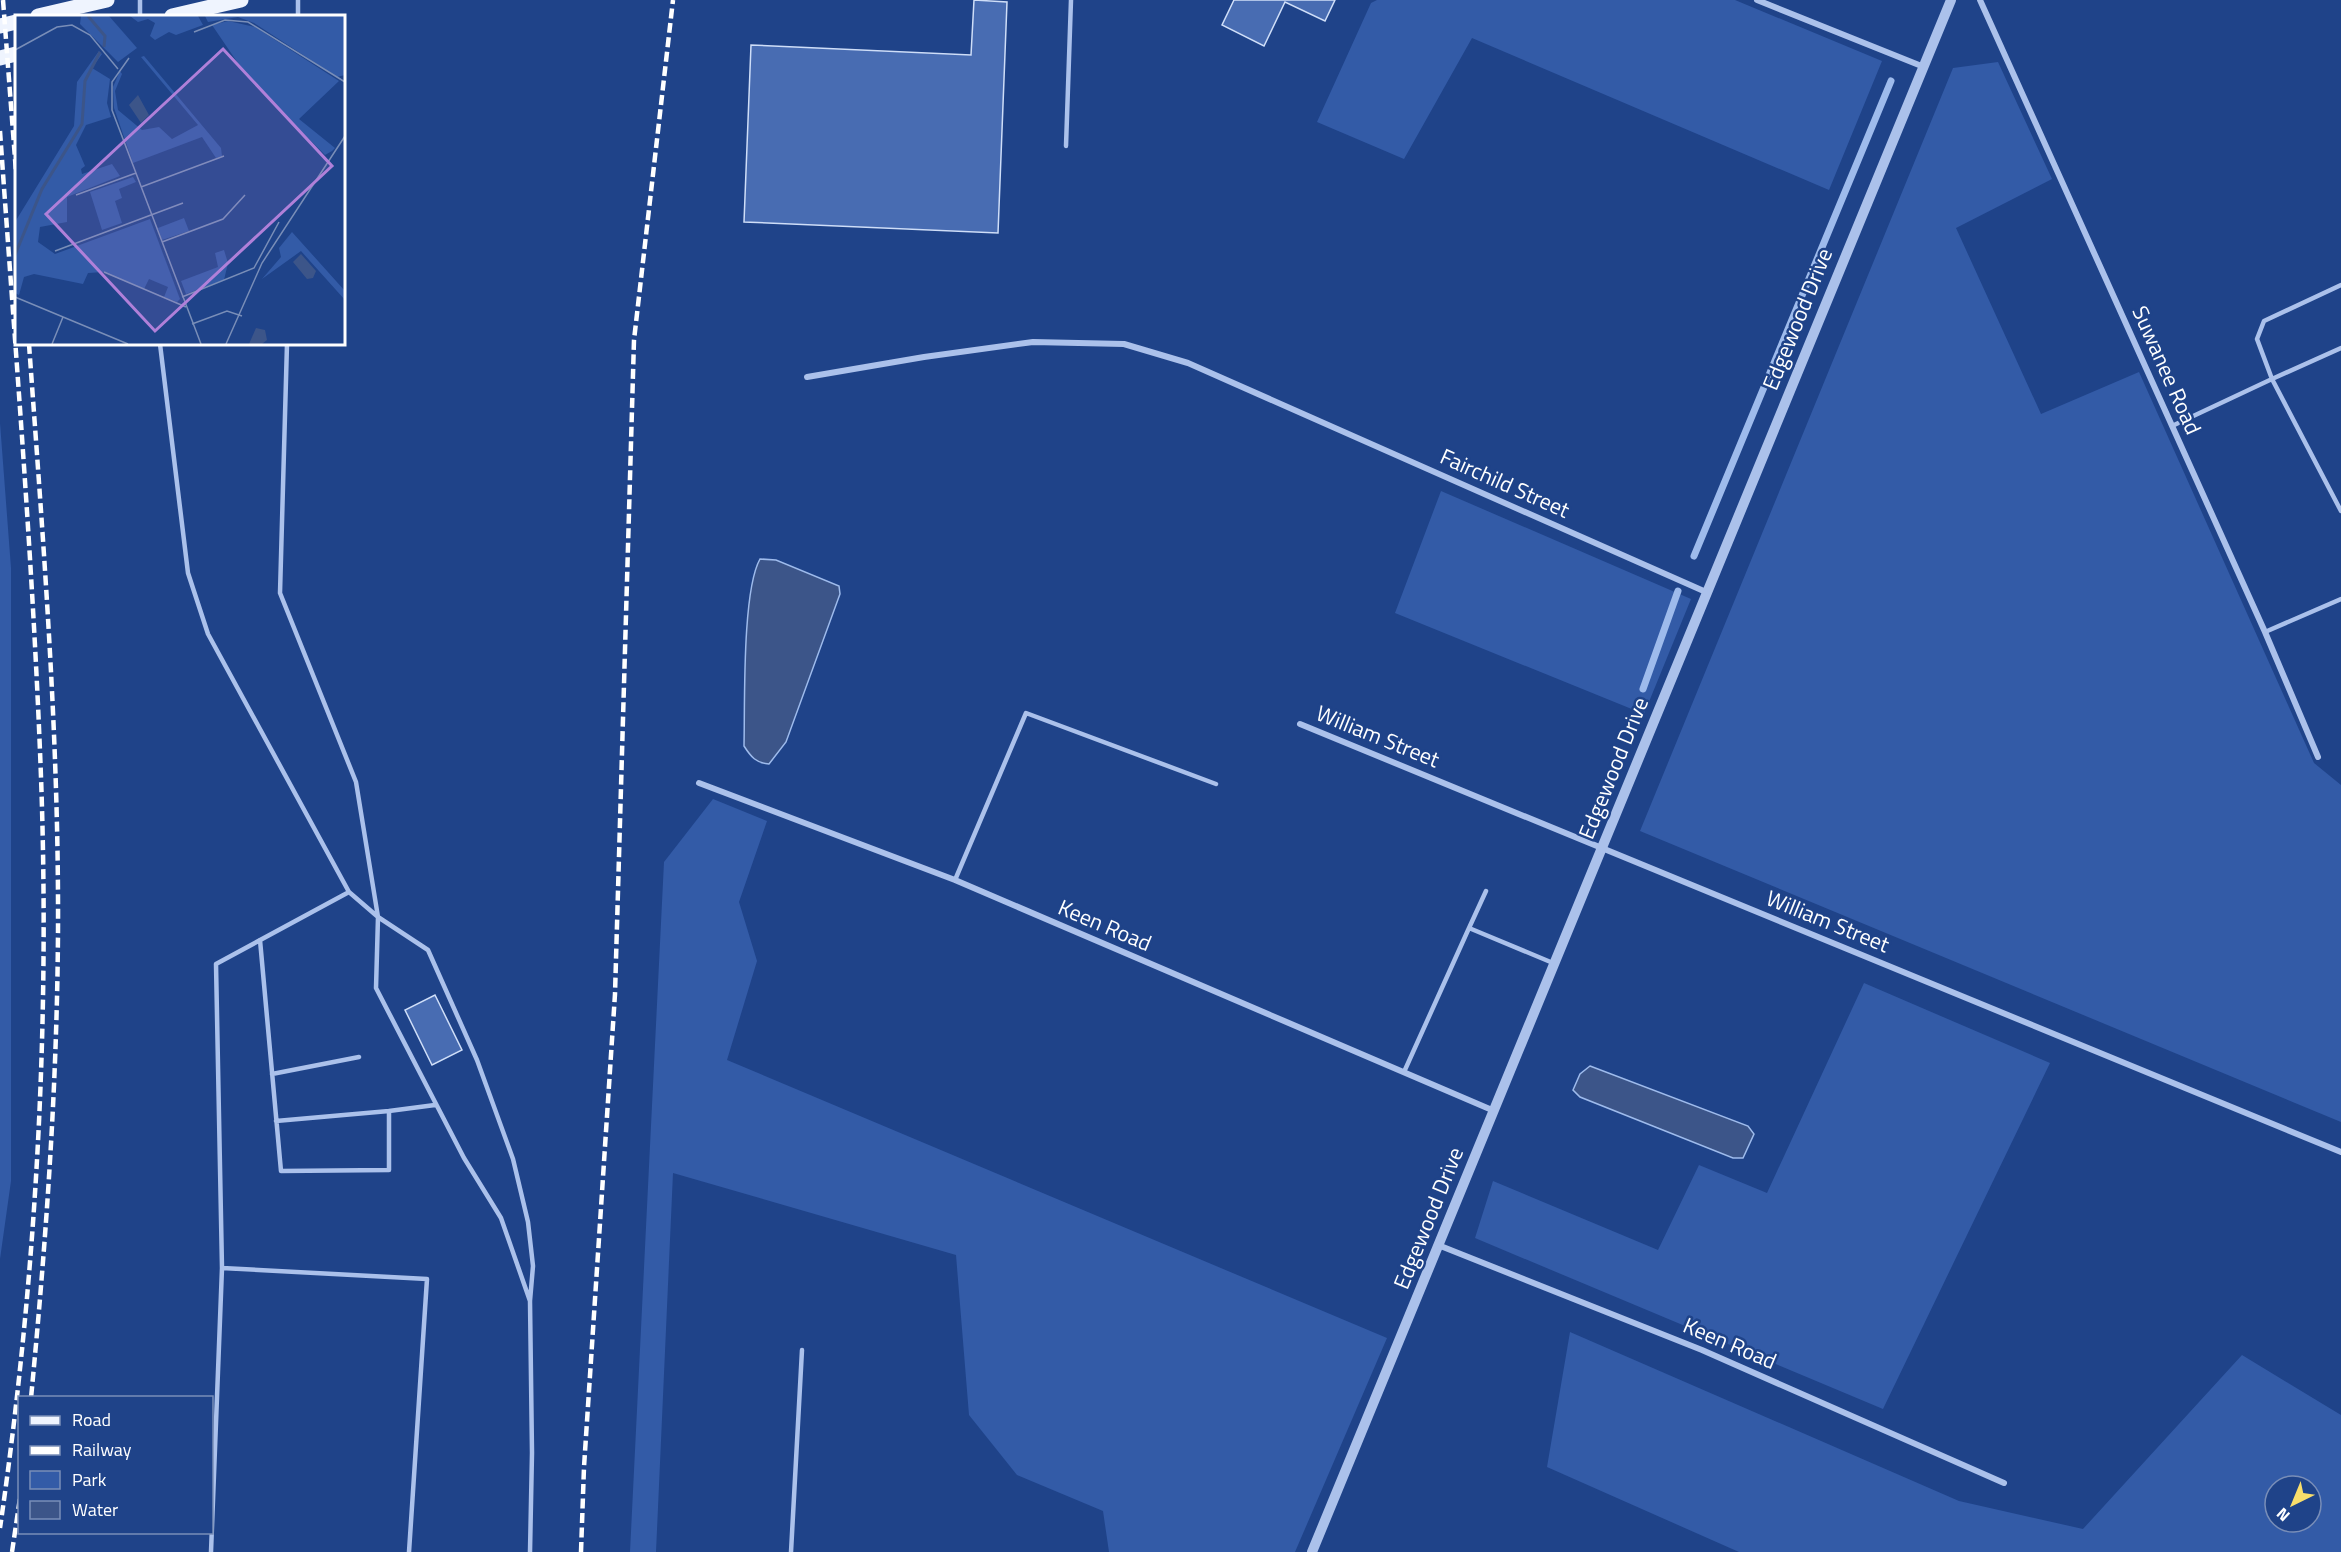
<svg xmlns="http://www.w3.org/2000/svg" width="2341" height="1552" viewBox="0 0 2341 1552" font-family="'Titillium Web',sans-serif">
  <rect width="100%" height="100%" fill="#1f4389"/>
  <path fill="#335ba7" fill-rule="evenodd" d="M 1377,0 L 1735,0 L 1882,61 L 1829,190 L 1472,38 L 1404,159 L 1317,122 L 1371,3 Z
    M 1998,62 L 2052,179 L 1956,228 L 2041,414 L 2139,372 L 2314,763 L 2341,785 L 2341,1122 L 1640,831 L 1953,68 Z
    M 0,423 L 11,568 L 11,1181 L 0,1259 Z
    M 1441,491 L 1691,599 L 1644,714 L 1395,613 Z
    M 713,799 L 767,821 L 739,902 L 757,961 L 727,1060 L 1387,1338 L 1295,1552 L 1109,1552 L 1103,1511 L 1017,1475 L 969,1415 L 956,1255 L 673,1173 L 656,1552 L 630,1552 L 664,862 Z
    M 1864,983 L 2050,1063 L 1883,1409 L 1475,1238 L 1493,1181 L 1658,1250 L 1699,1165 L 1767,1193 Z
    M 1570,1332 L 1959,1501 L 2083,1529 L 2242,1355 L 2341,1415 L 2341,1552 L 1739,1552 L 1547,1467 ZM 2275,1486 L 2311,1486 L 2311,1522 L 2275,1522 Z"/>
  <path fill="#3c5589" stroke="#9ebbec" stroke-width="1.5" d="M 760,559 L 776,560 L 839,586 L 840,594 L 786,742 L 769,764 C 756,763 751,757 744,746 C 745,705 742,591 760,559 Z
    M 1590,1066 L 1748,1126 L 1754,1134 L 1743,1158 L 1733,1158 L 1580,1097 L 1573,1090 L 1580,1074 Z"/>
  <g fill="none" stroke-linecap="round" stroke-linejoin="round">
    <path stroke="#9ebbec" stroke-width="7" d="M 1694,556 L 1891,81
      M 1643,689 L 1678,591"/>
  </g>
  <path fill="#486cb2" stroke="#cfdef8" stroke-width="1.5" d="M 974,0 L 1007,2 L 998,233 L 744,222 L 751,45 L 971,55 Z
    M 1234,0 L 1335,0 L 1325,21 L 1285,2 L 1264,46 L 1222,25 Z
    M 435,995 L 462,1050 L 432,1065 L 405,1010 Z"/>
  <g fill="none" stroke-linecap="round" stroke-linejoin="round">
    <path stroke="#abc1eb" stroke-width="4.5" d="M 140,0 L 140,16
      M 298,16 L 298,0
      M 1066,146 L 1071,0
      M 160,344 L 188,573 L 208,634 L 349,892 L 216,964 L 222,1268 L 211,1552
      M 287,344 L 280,593 L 356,782 L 378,917
      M 2341,348 L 2272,379 L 2341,511
      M 2172,426 L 2272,379 L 2257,339 L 2264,321 L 2341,285
      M 2265,632 L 2341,599
      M 955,880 L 1026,713 L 1216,784
      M 349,892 L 378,917
      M 1469,928 L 1486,891
      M 260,940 L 281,1171 L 389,1170 L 389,1111 L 435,1105
      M 1404,1072 L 1469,928 L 1553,963
      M 272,1074 L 359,1057
      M 276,1121 L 389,1111
      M 222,1268 L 427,1279 L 409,1552
      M 530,1552 L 532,1453 L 530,1301 L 533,1266 L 528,1222 L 513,1159 L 477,1060 L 428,950 L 378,917 L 376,988 L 464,1158 L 501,1218 L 530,1301
      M 791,1552 L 802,1350"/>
    <path stroke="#abc1eb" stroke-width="6" d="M 1757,0 L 1924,67
      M 1980,0 L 2265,632 L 2318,757
      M 807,377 L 924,357 L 1033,342 L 1124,344 L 1188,363 L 1706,592
      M 1300,724 L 2341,1152
      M 699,783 L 955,880 L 1492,1110
      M 1438,1245 L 1702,1350 L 2004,1483"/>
    <path stroke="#abc1eb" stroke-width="10" d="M 1312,1552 L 1951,0"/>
    <path stroke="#eff4fe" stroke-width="15" d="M 38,16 L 107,0
      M 172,16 L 241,0
      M 0,26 L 16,22
      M 0,58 L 16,54"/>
    <path stroke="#fff" stroke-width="4.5" stroke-dasharray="10 4.5" stroke-linecap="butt" d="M 3,0 L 16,172
      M 0,131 C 15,346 33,561 41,777 C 50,1027 36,1280 0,1528
      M 29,344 C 43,539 59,736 58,932 C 57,1088 46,1242 31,1398
      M 12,1552 L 20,1498
      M 581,1552 L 584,1467 L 615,994 L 634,340 L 673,0"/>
  </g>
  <g text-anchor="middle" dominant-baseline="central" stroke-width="5" stroke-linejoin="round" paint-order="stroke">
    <g font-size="22" fill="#fff" stroke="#1f4389">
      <text transform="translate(1797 319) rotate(-68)">Edgewood Drive</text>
      <text transform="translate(2167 370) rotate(66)">Suwanee Road</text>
      <text transform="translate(1505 483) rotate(24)">Fairchild Street</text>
      <text transform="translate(1378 736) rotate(22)">William Street</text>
      <text transform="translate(1613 768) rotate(-68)">Edgewood Drive</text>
      <text transform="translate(1828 921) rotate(22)">William Street</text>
      <text transform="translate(1105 925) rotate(23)">Keen Road</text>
      <text transform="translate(1428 1218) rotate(-68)">Edgewood Drive</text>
      <text transform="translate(1730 1343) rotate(23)">Keen Road</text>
    </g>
  </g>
  <g transform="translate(15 15)">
    <rect width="330" height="330" fill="#1f4389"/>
    <path d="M 66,1 L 94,1 L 122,33 L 103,47 L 65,9 ZM 115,1 L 183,1 L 188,10 L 161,20 L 154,17 L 140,25 L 135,21 L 140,8 L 133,4 L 123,7 ZM 190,1 L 330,1 L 330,60 L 322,62 L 239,8 L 223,2 L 193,7 ZM 213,6 L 240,12 L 324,66 L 284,104 L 320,133 L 317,136 L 310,140 L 233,63 L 197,10 ZM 84,36 L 87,39 L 77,53 L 95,64 L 92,88 L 96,102 L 71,110 L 61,130 L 70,151 L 66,154 L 67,159 L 97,149 L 105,161 L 52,182 L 52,207 L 25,212 L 23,227 L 40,239 L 135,204 L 165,284 L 162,287 L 149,282 L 153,272 L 134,264 L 129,274 L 88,257 L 73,258 L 68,269 L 19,259 L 9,262 L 4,280 L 0,278 L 0,207 L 59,111 L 62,67 ZM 129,41 L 206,133 L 207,141 L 201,143 L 187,122 L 118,148 L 99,93 L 98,72 L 105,56 L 107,59 L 100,76 L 103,95 L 127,115 L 144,112 L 157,124 L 183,110 L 126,42 ZM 118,162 L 121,167 L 104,174 L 107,183 L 100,186 L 107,208 L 87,215 L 75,177 ZM 169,203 L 174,216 L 147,225 L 143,213 ZM 277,217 L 330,276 L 330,285 L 286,236 L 247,264 L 266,242 L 264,233 ZM 209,235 L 213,248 L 209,265 L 171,279 L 166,266 L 203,252 L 200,238 Z" fill="#335ba7"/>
    <path d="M 123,80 L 134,100 L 126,108 L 114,90 ZM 286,239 L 301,256 L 298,263 L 292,264 L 278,247 ZM 241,313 L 250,315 L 252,325 L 247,329 L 234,329 Z" fill="#3c5589"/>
    <path fill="none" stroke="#3c5589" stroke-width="3" d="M 73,1 L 90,21 L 89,32M 0,240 L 27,174 L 67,109 L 70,66 L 85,37"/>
    <path fill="none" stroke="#798eb8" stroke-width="1.5" d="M 179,17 L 210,5 L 233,7 L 330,67M 0,35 L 42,12 L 57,10 L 75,20 L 103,54M 114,43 L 97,67 L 97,95 L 186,329M 126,172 L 209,141M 61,180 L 121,158M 147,227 L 208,204 L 230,180M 40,236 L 168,188M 89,257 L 171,292M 0,282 L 113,329M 167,282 L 239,253 L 264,207M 177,309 L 212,296 L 227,301M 37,329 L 48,302M 211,329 L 247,248 L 330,121"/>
    <path fill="#b080d9" fill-opacity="0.15" stroke="#b080d9" stroke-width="3" d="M 208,34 L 317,151 L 140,316 L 31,199 Z"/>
    <rect width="330" height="330" fill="none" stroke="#fff" stroke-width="3"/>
  </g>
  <rect x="18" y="1396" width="195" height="138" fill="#1f4389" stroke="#798eb8" stroke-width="1.5"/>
  <rect x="30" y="1416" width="30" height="9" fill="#eff4fe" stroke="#798eb8" stroke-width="1.5"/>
  <text x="72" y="1426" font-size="18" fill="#ffffff">Road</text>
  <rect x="30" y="1446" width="30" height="9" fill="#ffffff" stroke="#798eb8" stroke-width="1.5"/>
  <text x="72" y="1456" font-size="18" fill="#ffffff">Railway</text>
  <rect x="30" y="1471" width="30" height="18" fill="#335ba7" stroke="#798eb8" stroke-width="1.5"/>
  <text x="72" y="1486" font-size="18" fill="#ffffff">Park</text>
  <rect x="30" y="1501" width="30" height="18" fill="#3c5589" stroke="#798eb8" stroke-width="1.5"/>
  <text x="72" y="1516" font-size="18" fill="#ffffff">Water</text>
  <g transform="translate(2293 1504) rotate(223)"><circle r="28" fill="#1f4389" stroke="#798eb8" stroke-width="1.5"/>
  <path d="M0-4.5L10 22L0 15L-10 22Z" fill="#f9de6b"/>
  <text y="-9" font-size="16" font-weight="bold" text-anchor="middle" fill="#ffffff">N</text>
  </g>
</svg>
